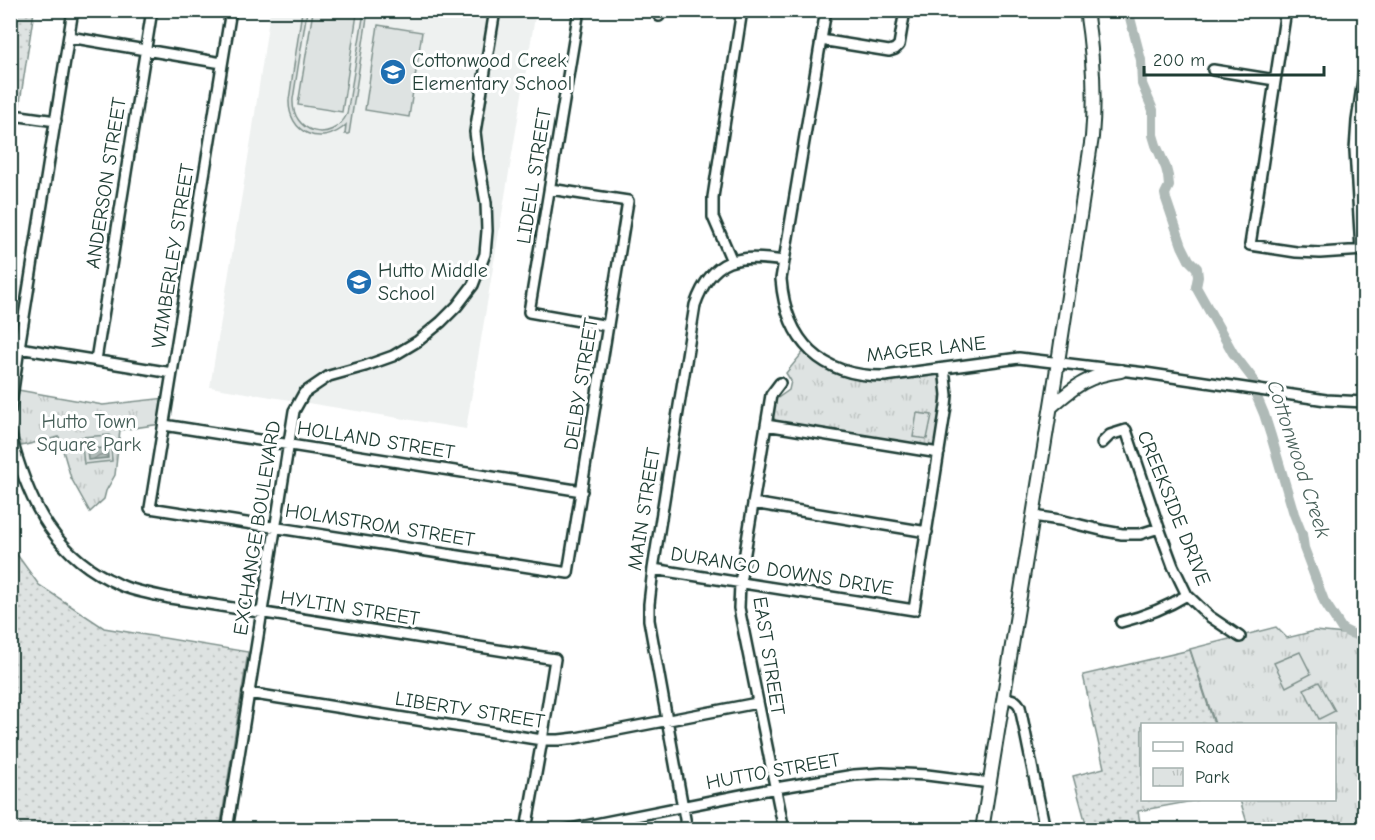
<svg xmlns="http://www.w3.org/2000/svg" width="1375" height="840" viewBox="0 0 1375 840" font-family="'Comic Neue',sans-serif">
  <defs>
    <pattern id="grass-dots" width="8" height="8" patternUnits="userSpaceOnUse" patternTransform="scale(1.5)"><rect width="8" height="8" fill="#dee3e2"/><path d="M2 2h.1M6 6h.1" fill="none" stroke="#bec4c2" stroke-width="1.8" stroke-linecap="round"/></pattern>
    <pattern id="park-tufts" width="24" height="20" patternUnits="userSpaceOnUse" patternTransform="scale(1.5)"><rect width="24" height="20" fill="#dee3e2"/><path d="M3 7l-1-3M5 7V3M7 7l1-3M15 17l-1-3M17 17v-4M19 17l1-3" fill="none" stroke="#bec4c2"/></pattern>
    <pattern id="water-waves" width="16" height="10" patternUnits="userSpaceOnUse" patternTransform="scale(1.5)"><rect width="16" height="10" fill="#afbab7"/><path d="M0 5q4-4 8 0t8 0" fill="none" stroke="#8e9896"/></pattern>
  </defs>
  <rect width="100%" height="100%" fill="#fff"/>
  <filter id="ink" filterUnits="userSpaceOnUse"><feTurbulence type="fractalNoise" baseFrequency=".0167" numOctaves="2"/><feDisplacementMap in="SourceGraphic" scale="12" xChannelSelector="R" yChannelSelector="G"/><feConvolveMatrix kernelMatrix="1 2 1 2 8 2 1 2 1" color-interpolation-filters="sRGB"/></filter>
  <g filter="url(#ink)">
    <path fill="#eef1f0" d="M 270,11 L 536,11 L 466,429 L 210,387 L 252,134 Z"/>
    <path fill="url(#grass-dots)" stroke="#7e908b" stroke-width="1.5" d="M 11,11 L 34,11 L 11,161 Z
      M 10,545 L 39,585 L 104,628 L 248,652 L 220,829 L 11,829 Z
      M 1190,650 L 1214,724 L 1142,724 L 1142,800 L 1198,800 L 1138,811 L 1141,829 L 1110,829 L 1108,820 L 1086,824 L 1073,776 L 1104,768 L 1083,675 Z"/>
    <path fill="url(#park-tufts)" stroke="#7e908b" stroke-width="1.5" d="M 804,351 C 848,392 881,381 935,374 C 936,374 938,375 939,376 C 947,385 938,433 935,444 L 932,447 L 927,447 L 777,422 L 772,416 L 775,400 L 789,390 L 791,381 L 786,373 Z
      M 18,390 L 103,405 L 166,398 L 161,424 L 120,430 L 115,475 L 106,491 L 104,499 L 90,512 L 71,478 L 59,437 L 21,446 L 14,422 L 15,405 Z
      M 1276,627 L 1287,638 L 1315,631 L 1364,636 L 1364,829 L 1249,829 L 1240,800 L 1334,800 L 1334,724 L 1215,724 L 1190,649 Z"/>
    <path fill="#dee3e2" stroke="#7e908b" stroke-width="1.5" d="M 302,11 L 307,11 L 293,99 C 291,133 332,145 347,114 L 363,18 L 362,11 L 368,11 L 349,134 L 345,134 L 346,125 C 321,148 288,133 289,100 Z
      M 313,11 L 335,11 L 357,14 L 342,112 L 298,105 Z
      M 378,25 L 422,32 L 409,117 L 365,110 Z
      M 917,413 L 932,415 L 927,439 L 913,437 Z
      M 110,435 L 112,461 L 84,464 L 81,437 Z
      M 1300,652 L 1311,674 L 1286,687 L 1274,663 Z
      M 1319,682 L 1335,711 L 1319,719 L 1304,689 Z"/>
    <path fill="url(#water-waves)" stroke="#758883" stroke-width="1.5" d="M 103,445 L 107,445 L 108,458 L 88,460 L 87,449 L 103,448 Z"/>
    <g fill="none" stroke-linecap="round" stroke-linejoin="round">
      <path stroke="#afbab7" stroke-width="10" d="M 1128,10 L 1141,60 L 1142,84 L 1153,110 L 1153,135 L 1156,145 L 1166,168 L 1168,176 L 1169,186 L 1165,194 L 1166,199 L 1182,246 L 1189,260 L 1197,268 L 1198,277 L 1196,287 L 1233,353 L 1253,379 L 1255,385 L 1256,395 L 1264,414 L 1271,436 L 1294,514 L 1302,534 L 1304,548 L 1324,601 L 1342,629 L 1350,633 L 1364,637"/>
      <g stroke="#1f3d34" stroke-width="14">
        <path id="minor" d="M 231,10 L 150,508 L 568,573 L 628,201 L 550,189
          M 579,10 L 529,312 L 608,326
          M 826,10 L 781,279 C 786,342 822,377 885,376 L 1019,358 L 1145,373 L 1326,400 L 1364,402
          M 1286,10 L 1250,245 L 1296,252 L 1320,253 L 1364,250
          M 659,16 L 660,10
          M 69,37 L 222,63
          M 821,40 L 889,51 L 895,49 L 899,45 L 905,10
          M 1213,70 L 1275,80
          M 20,116 L 56,121
          M 1361,250 L 1355,150 L 1357,121 L 1364,73
          M 732,261 L 713,217 L 713,197 L 742,10
          M 19,348 L 172,373
          M 96,360 L 152,10
          M 780,383 L 771,395 L 740,583 L 739,608 L 784,830
          M 10,411 L 19,348 L 73,10
          M 164,425 L 582,491
          M 766,425 L 939,453
          M 10,433 C 26,494 49,549 108,579 C 113,581 119,585 125,587 C 139,592 155,595 170,598 L 555,659 L 542,740 L 526,830
          M 1102,443 L 1110,435 L 1126,430 L 1159,528 L 1173,566 L 1187,595 L 1209,616 L 1240,637
          M 753,503 L 927,532
          M 1033,516 L 1060,520 L 1105,531 L 1122,534 L 1140,534 L 1159,528
          M 653,569 L 914,610 L 946,406 L 947,395 L 944,368
          M 1121,622 C 1145,616 1166,608 1187,595
          M 248,693 L 542,740 L 559,740 L 576,738 L 757,703
          M 1005,698 C 1012,699 1017,700 1020,707 L 1045,830
          M 227,830 L 294,411 L 304,393 L 329,376 L 365,366 L 393,356 L 418,341 L 441,322 L 457,306 L 473,285 L 485,254 L 487,231 L 486,203 L 478,157 L 475,132 L 495,10
          M 565,830 L 776,788 L 854,775 L 882,773 L 927,775 L 990,783
          M 687,830 L 649,620 L 649,604 L 653,569 L 695,305 C 712,257 738,254 784,261"/>
      </g>
      <g stroke="#1f3d34" stroke-width="16">
        <path id="major" d="M 1051,407 C 1075,386 1089,375 1121,371
          M 982,830 L 1058,362 L 1092,137 C 1096,93 1093,54 1086,10"/>
      </g>
      <use href="#minor" stroke="#fff" stroke-width="9"/>
      <use href="#major" stroke="#fff" stroke-width="12"/>
    </g>
  </g>
  <defs>
    <g id="school-disc" transform="scale(1.35)"><circle r="9.5" fill="#1f6fb2" stroke="#fff"/><path d="M0-5L7-2L0 1L-7-2ZM-4 1L0 2.5L4 1V4Q0 6-4 4Z" fill="#fff"/></g>
  </defs>
  <g fill-rule="evenodd">
    <use href="#school-disc" x="393" y="72"/>
    <use href="#school-disc" x="359" y="282"/>
  </g>
  <g text-anchor="middle" dominant-baseline="central" stroke-width="6" stroke-linejoin="round" paint-order="stroke">
    <g font-size="20" fill="#1f3d34" stroke="#fff" text-anchor="start">
      <text x="412" y="60">Cottonwood Creek<tspan x="412" dy="23">Elementary School</tspan></text>
      <text x="378" y="270">Hutto Middle<tspan x="378" dy="23">School</tspan></text>
    </g>
    <g font-size="20" fill="#1f3d34" stroke="#fff">
      <text transform="translate(534 176) rotate(-81)">LIDELL STREET</text>
      <text transform="translate(106 183) rotate(-81)">ANDERSON STREET</text>
      <text transform="translate(173 256) rotate(-81)">WIMBERLEY STREET</text>
      <text transform="translate(926 349) rotate(-6)">MAGER LANE</text>
      <text transform="translate(581 384) rotate(-81)">DELBY STREET</text>
      <text transform="translate(376 440) rotate(9)">HOLLAND STREET</text>
      <text transform="translate(1174 508) rotate(68)">CREEKSIDE DRIVE</text>
      <text transform="translate(644 509) rotate(-81)">MAIN STREET</text>
      <text transform="translate(380 525) rotate(9)">HOLMSTROM STREET</text>
      <text transform="translate(257 528) rotate(-81)">EXCHANGE BOULEVARD</text>
      <text transform="translate(782 571) rotate(9)">DURANGO DOWNS DRIVE</text>
      <text transform="translate(350 608) rotate(9)">HYLTIN STREET</text>
      <text transform="translate(769 656) rotate(81)">EAST STREET</text>
      <text transform="translate(470 710) rotate(9)">LIBERTY STREET</text>
      <text transform="translate(773 771) rotate(-10)">HUTTO STREET</text>
    </g>
    <g font-size="20" fill="#455e57" stroke="#fff">
      <text x="89" y="421">Hutto Town<tspan x="89" dy="23">Square Park</tspan></text>
    </g>
    <g font-size="21" font-style="italic" fill="#4a625b" stroke="#fff">
      <text transform="translate(1299 459) rotate(72)">Cottonwood Creek</text>
    </g>
  </g>
  <rect width="1375" height="840" fill="none" stroke="#fff" stroke-width="36"/>
  <rect x="18" y="18" width="1339" height="804" fill="none" stroke="#1f3d34" stroke-width="2" filter="url(#ink)"/>
  <rect x="1141" y="723" width="195" height="78" fill="#ffffff" stroke="#a5b1ae" stroke-width="1.5"/>
  <rect x="1153" y="742" width="30" height="9" fill="#ffffff" stroke="#a5b1ae" stroke-width="1.5"/>
  <text x="1195" y="753" font-size="18" fill="#1f3d34">Road</text>
  <rect x="1153" y="768" width="30" height="18" fill="url(#park-tufts)" stroke="#a5b1ae" stroke-width="1.5"/>
  <text x="1195" y="783" font-size="18" fill="#1f3d34">Park</text>
  <path d="M1144 66v9h180v-9" fill="none" stroke="#1f3d34" stroke-width="3"/>
  <text x="1153" y="66" font-size="18" fill="#1f3d34" stroke="#ffffff" stroke-width="4.5" paint-order="stroke">200 m</text>
</svg>
